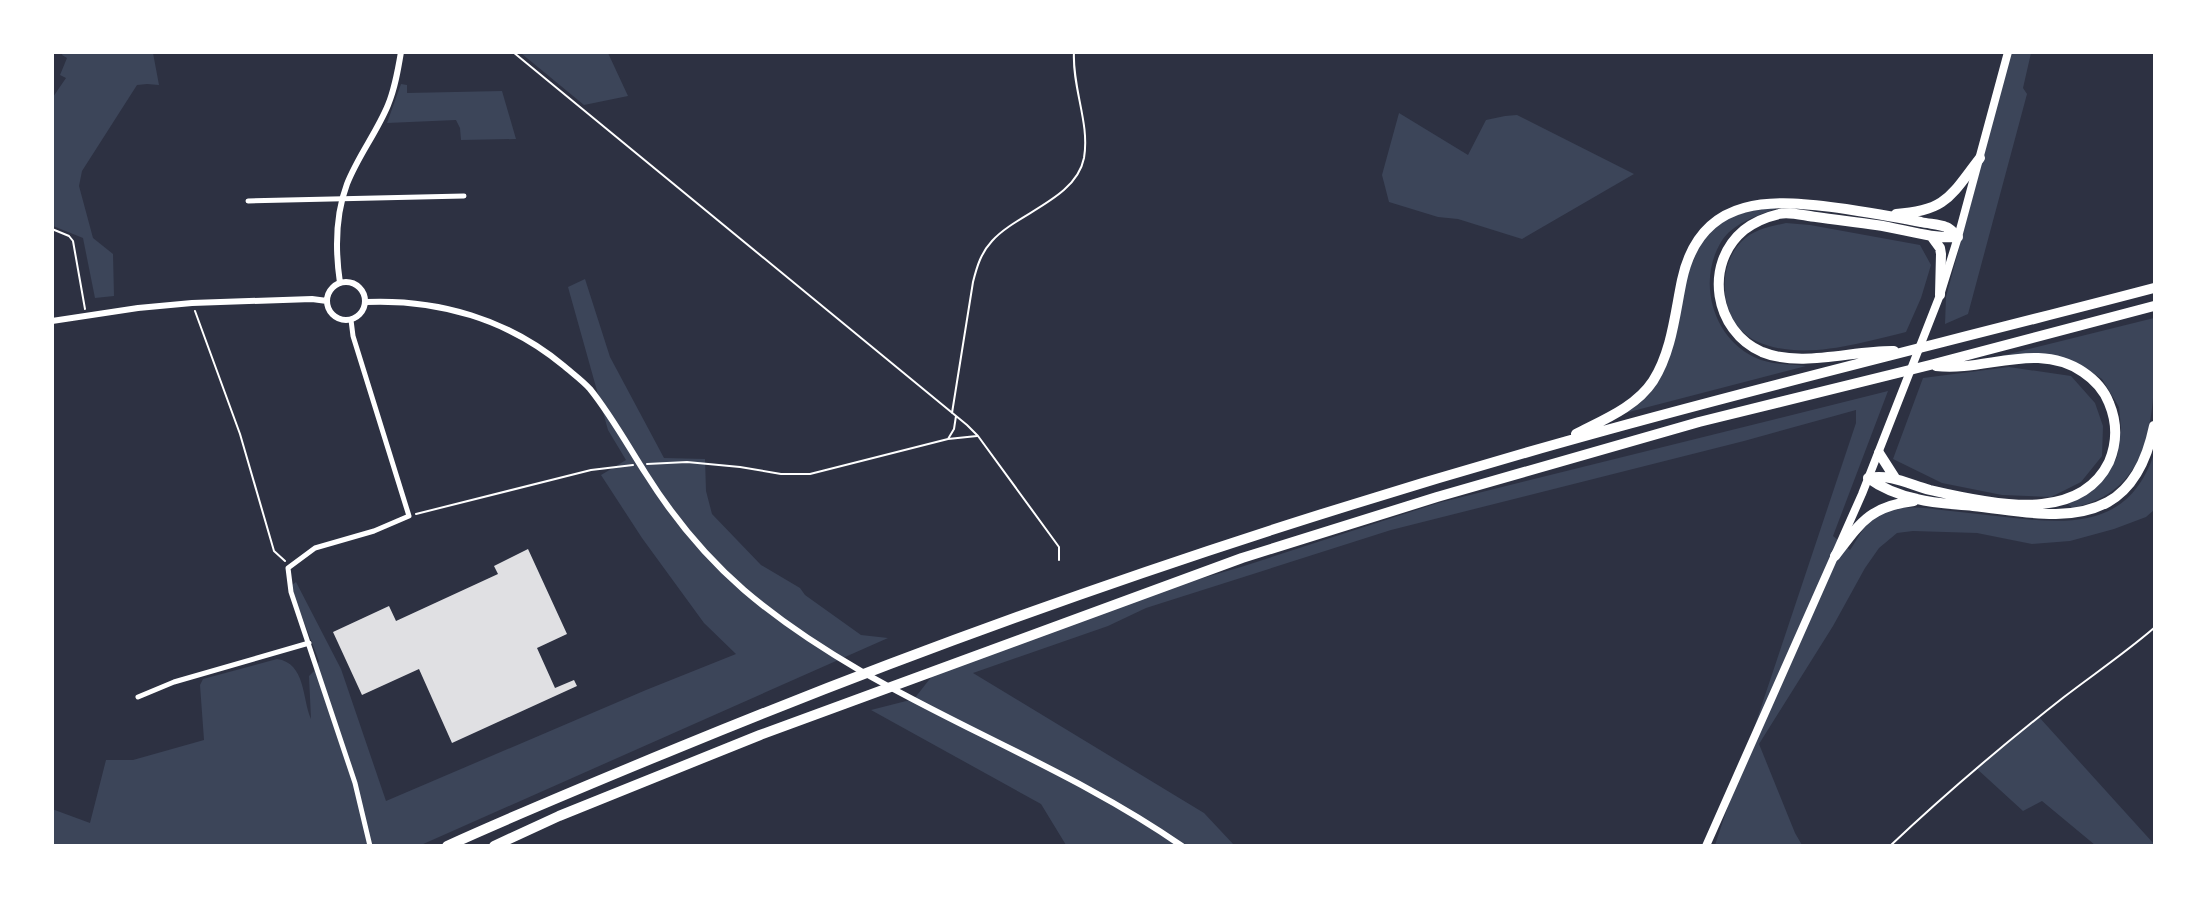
<svg xmlns="http://www.w3.org/2000/svg" width="2207" height="898" viewBox="0 0 2207 898" font-family="'IBM Plex Serif',serif">
  <rect width="100%" height="100%" fill="#2d3142"/>
  <path fill="#3c4559" d="M 523,52 L 608,53 L 628,96 L 584,105 L 522,54 Z
    M 63,53 L 153,53 L 159,85 L 147,84 L 137,85 L 82,171 L 79,186 L 93,238 L 113,254 L 114,296 L 95,298 L 83,238 L 53,226 L 53,97 L 66,78 L 60,75 L 67,58 L 62,55 Z
    M 2011,53 L 2031,53 L 2023,88 L 2027,94 L 1968,314 L 1945,324 L 1946,297 Z
    M 401,84 L 407,85 L 407,93 L 502,91 L 516,139 L 461,140 L 460,128 L 456,120 L 387,123 Z
    M 1399,113 L 1468,155 L 1486,120 L 1505,116 L 1517,115 L 1634,174 L 1522,239 L 1458,219 L 1438,217 L 1389,202 L 1382,175 Z
    M 1775,207 L 1775,209 C 1756,216 1732,224 1721,242 C 1697,282 1713,337 1754,357 C 1770,365 1789,364 1806,366 L 1625,413 C 1635,407 1645,400 1652,391 C 1662,378 1666,361 1670,345 C 1679,308 1687,251 1717,226 C 1733,212 1755,211 1775,207 Z
    M 1786,223 L 1810,225 L 1920,245 L 1931,265 L 1921,298 L 1906,332 C 1860,343 1801,362 1756,341 C 1720,324 1715,269 1741,242 C 1754,229 1769,227 1786,223 Z
    M 585,279 L 610,357 L 664,458 L 705,459 L 706,491 L 712,514 L 761,565 L 800,588 L 805,595 L 861,635 L 888,638 L 421,845 L 53,845 L 52,809 L 90,823 L 106,760 L 133,760 L 204,740 L 200,685 L 203,679 L 277,659 C 306,663 302,699 311,719 L 309,676 L 314,671 L 319,661 L 294,596 L 292,585 L 296,582 L 341,669 L 386,801 L 646,690 L 736,654 L 704,623 L 642,538 L 601,475 L 626,460 L 608,430 L 568,287 Z
    M 2154,318 C 2154,392 2164,490 2072,508 L 2068,504 L 2092,491 L 2109,471 L 2117,457 L 2121,428 L 2119,407 L 2102,379 L 2076,362 L 2041,354 L 2001,356 Z
    M 2009,367 L 2071,376 L 2095,403 L 2103,426 L 2102,456 L 2081,482 L 2051,497 L 2002,495 L 1942,483 L 1893,459 L 1923,378 Z
    M 1888,391 L 1833,536 L 1850,550 C 1857,540 1863,527 1872,519 C 1890,504 1920,507 1942,510 C 1966,513 1990,515 2014,518 C 2078,525 2130,524 2154,454 L 2154,510 L 2146,517 L 2114,529 L 2070,541 L 2032,544 L 1977,533 L 1913,531 L 1897,533 L 1879,548 L 1865,568 L 1833,626 L 1759,744 L 1795,833 L 1802,845 L 1715,845 L 1856,423 L 1856,410 L 1744,441 L 1391,530 L 1146,608 L 1108,626 L 973,673 L 1204,813 L 1234,845 L 1066,845 L 1041,804 L 871,710 L 914,699 L 936,671 L 1095,609 L 1241,567 L 1438,503 Z
    M 2039,717 L 2154,844 L 2154,845 L 2095,845 L 2042,801 L 2023,811 L 1976,768 Z"/>
  <path fill="#e0e0e3" d="M 528,549 L 567,634 L 537,648 L 555,688 L 574,680 L 577,686 L 452,743 L 419,669 L 362,695 L 333,632 L 389,606 L 396,621 L 498,574 L 494,566 Z"/>
  <g fill="none" stroke-linecap="round" stroke-linejoin="round">
    <path stroke="#fff" stroke-width="2" d="M 513,52 L 967,425 L 978,436 L 1059,547 L 1059,560
      M 52,229 L 69,236 L 73,241 L 85,309
      M 195,311 L 240,434 L 274,551 L 285,561
      M 952,413 L 973,282 C 977,266 981,253 992,241 C 1017,213 1076,199 1084,158 C 1090,123 1072,88 1074,52
      M 948,439 L 954,429 L 956,416
      M 647,464 L 687,462 L 740,467 L 781,474 L 810,474 L 948,439 L 977,436
      M 416,514 L 591,470 L 633,465
      M 1890,846 C 1946,793 2004,744 2064,697 C 2094,674 2125,653 2154,628"/>
    <path stroke="#fff" stroke-width="5" d="M 248,201 L 464,196
      M 351,320 L 353,336 L 409,516 L 374,531 L 315,548 L 288,568 L 291,592 L 355,783 L 370,846
      M 138,697 L 174,682 L 309,643"/>
    <path stroke="#fff" stroke-width="6" d="M327 301a19 19 0 1 1 38 0a19 19 0 1 1-38 0Z
      M 340,283 C 335,249 335,216 347,184 C 358,156 377,132 388,105 C 395,88 398,70 401,52
      M 366,302 C 438,299 508,319 564,366 C 572,373 583,381 590,389 C 611,415 628,446 646,474 C 673,517 706,557 744,590 C 874,701 1043,749 1182,846
      M 52,321 L 138,308 L 192,303 L 312,299 L 327,301"/>
    <path stroke="#fff" stroke-width="8" d="M 1706,846 L 1862,494 L 1940,295 L 1958,237 L 2008,52"/>
    <path stroke="#fff" stroke-width="10" d="M 1896,214 C 1947,211 1951,195 1980,158
      M 1932,237 L 1940,248 L 1941,254 L 1940,295
      M 1894,351 C 1854,350 1801,368 1762,352 C 1714,331 1703,264 1744,230 C 1754,222 1766,217 1779,214 C 1789,211 1805,216 1816,217 C 1836,220 1856,222 1876,225 C 1904,229 1930,239 1958,237
      M 1576,434 C 1603,420 1636,407 1653,381 C 1672,351 1675,313 1682,280 C 1701,192 1775,199 1846,209 C 1871,213 1896,217 1921,222 C 1929,224 1939,224 1946,227 C 1951,229 1955,234 1958,237
      M 1879,453 L 1895,478
      M 1868,478 C 1892,474 1908,484 1930,490 C 1960,497 2012,508 2042,504 C 2071,501 2096,489 2109,462 C 2117,443 2117,422 2109,403 C 2104,390 2095,380 2083,372 C 2037,341 1985,372 1936,366
      M 1868,478 C 1883,489 1899,495 1917,499 C 1935,504 1955,504 1973,506 C 2016,510 2068,524 2108,502 C 2135,487 2148,455 2154,426
      M 1835,556 C 1860,523 1870,506 1914,501
      M 447,846 C 524,811 602,779 680,747 C 967,629 1261,527 1560,443 C 1757,387 1956,340 2154,288
      M 494,846 L 559,816 L 760,735 L 1242,558 L 1437,497 L 1699,422 L 1930,365 L 2154,306"/>
  </g>
  <rect width="2207" height="898" fill="none" stroke="#ffffff" stroke-width="108"/>
</svg>
